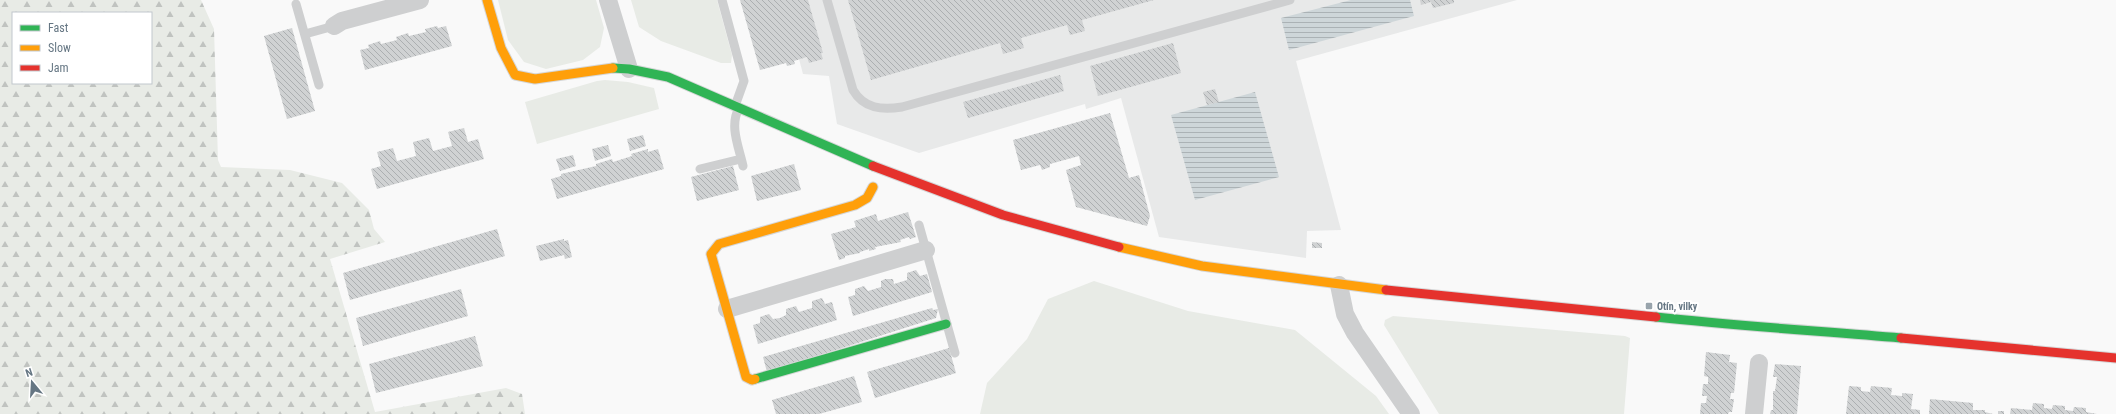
<svg xmlns="http://www.w3.org/2000/svg" width="2116" height="414" viewBox="0 0 2116 414" font-family="'Roboto Condensed',sans-serif">
  <defs>
    <pattern id="forest-firs" width="22" height="20" patternUnits="userSpaceOnUse"><rect width="22" height="20" fill="#e8ebe6"/><path d="M5 1l3.5 6h-7zM16 11l3.5 6h-7z" fill="#c0c3c0"/></pattern>
    <pattern id="water-rules" width="6" height="5" patternUnits="userSpaceOnUse"><rect width="6" height="5" fill="#ced6d9"/><path d="M0 2.5h6" fill="none" stroke="#abb2b5"/></pattern>
    <pattern id="building-back-hatch" width="6" height="6" patternUnits="userSpaceOnUse"><rect width="6" height="6" fill="#d0d2d3"/><path d="M-1 5l2 2M0 0l6 6M5-1l2 2" fill="none" stroke="#acafb1"/></pattern>
  </defs>
  <rect width="100%" height="100%" fill="#f9f9f9"/>
  <path fill="#e8e9e9" d="M 805,0 L 1517,0 L 1296,61 L 1341,230 L 1307,231 L 1306,258 L 1159,237 L 1121,98 L 1086,109 L 1085,104 L 919,153 L 837,124 L 829,76 L 803,74 L 799,59 L 819,54 Z"/>
  <path fill="#e8ebe6" d="M 498,0 L 596,0 L 604,28 L 600,47 L 583,60 L 546,69 L 524,62 L 508,40 Z
    M 631,0 L 717,0 L 732,55 L 731,63 L 721,63 L 661,41 L 639,27 Z
    M 605,80 L 628,82 L 654,88 L 659,109 L 537,144 L 525,102 L 597,81 Z
    M 1094,281 L 1188,311 L 1295,330 L 1376,396 L 1389,414 L 980,414 L 987,383 L 1027,339 L 1048,299 Z
    M 1393,316 L 1625,336 L 1630,338 L 1624,414 L 1439,414 L 1384,325 L 1385,320 Z"/>
  <path fill="url(#forest-firs)" fill-rule="evenodd" d="M 0,0 L 201,0 L 214,29 L 218,160 L 221,167 L 290,170 L 342,183 L 369,210 L 374,229 L 385,242 L 330,259 L 375,412 L 506,388 L 522,394 L 525,414 L 0,414 ZM 13,13 L 151,13 L 151,83 L 13,83 Z"/>
  <path fill="url(#water-rules)" d="M 1351,0 L 1410,0 L 1414,16 L 1289,50 L 1281,18 Z
    M 1255,92 L 1279,177 L 1195,200 L 1171,115 Z"/>
  <path fill="url(#building-back-hatch)" d="M 740,0 L 808,0 L 823,53 L 821,53 L 823,59 L 809,63 L 807,57 L 794,61 L 795,64 L 787,66 L 786,63 L 760,70 Z
    M 848,0 L 1154,0 L 1082,20 L 1085,31 L 1070,35 L 1067,25 L 1021,38 L 1024,48 L 1003,54 L 1000,43 L 871,80 Z
    M 1420,0 L 1454,0 L 1454,3 L 1433,8 L 1431,2 L 1421,5 Z
    M 437,26 L 438,28 L 446,26 L 452,46 L 365,70 L 360,50 L 369,48 L 368,45 L 380,41 L 381,44 L 397,40 L 396,37 L 408,33 L 409,36 L 426,32 L 425,29 Z
    M 292,28 L 315,111 L 287,119 L 264,36 Z
    M 1173,43 L 1181,73 L 1098,96 L 1090,66 Z
    M 1060,75 L 1064,91 L 968,118 L 963,102 Z
    M 1215,89 L 1219,102 L 1207,105 L 1203,92 Z
    M 1110,113 L 1129,178 L 1139,175 L 1150,216 L 1147,226 L 1076,207 L 1066,170 L 1081,165 L 1079,156 L 1050,164 L 1050,167 L 1042,170 L 1040,165 L 1021,170 L 1013,140 Z
    M 464,128 L 468,142 L 478,139 L 484,159 L 377,189 L 371,169 L 381,166 L 377,152 L 393,148 L 397,161 L 416,156 L 413,142 L 429,138 L 433,151 L 452,146 L 448,132 Z
    M 643,135 L 646,146 L 630,151 L 627,139 Z
    M 608,145 L 611,156 L 595,161 L 592,149 Z
    M 648,149 L 648,152 L 658,149 L 664,169 L 557,199 L 551,179 L 561,176 L 561,174 L 596,166 L 596,164 L 612,159 L 613,162 L 632,156 L 631,154 Z
    M 573,155 L 576,166 L 560,171 L 556,159 Z
    M 794,164 L 801,190 L 757,201 L 751,176 Z
    M 733,166 L 739,190 L 697,201 L 691,177 Z
    M 908,212 L 916,237 L 910,239 L 909,237 L 900,240 L 901,242 L 875,247 L 876,249 L 869,251 L 869,249 L 860,252 L 860,253 L 845,256 L 845,258 L 839,260 L 831,234 L 856,227 L 854,221 L 876,214 L 878,221 Z
    M 497,229 L 505,256 L 350,300 L 343,273 Z
    M 564,239 L 564,241 L 568,240 L 572,257 L 565,259 L 564,255 L 540,261 L 536,246 Z
    M 1312,242 L 1322,243 L 1322,248 L 1312,248 Z
    M 916,270 L 920,276 L 927,274 L 932,292 L 853,316 L 848,297 L 855,295 L 855,289 L 864,286 L 868,291 L 881,287 L 881,281 L 885,279 L 893,279 L 894,284 L 907,280 L 907,273 Z
    M 461,289 L 468,316 L 363,346 L 356,318 Z
    M 822,298 L 825,304 L 832,302 L 837,320 L 758,344 L 753,325 L 760,323 L 760,317 L 769,314 L 773,319 L 780,318 L 786,315 L 786,309 L 796,306 L 799,312 L 812,308 L 812,301 Z
    M 1663,304 L 1672,306 L 1672,310 L 1662,309 Z
    M 932,308 L 933,310 L 938,309 L 936,318 L 767,372 L 763,357 Z
    M 475,336 L 483,366 L 376,393 L 369,364 Z
    M 949,348 L 956,373 L 875,398 L 867,372 Z
    M 1706,352 L 1730,355 L 1729,362 L 1737,363 L 1734,393 L 1731,393 L 1730,399 L 1734,399 L 1732,412 L 1729,412 L 1728,414 L 1700,414 L 1701,403 L 1706,403 L 1707,396 L 1702,396 L 1703,384 L 1708,384 L 1708,377 L 1704,376 Z
    M 1775,364 L 1801,366 L 1797,414 L 1770,414 L 1771,410 L 1773,410 L 1773,391 L 1775,391 L 1777,377 L 1773,377 Z
    M 854,376 L 862,402 L 819,414 L 776,414 L 772,400 Z
    M 1849,386 L 1861,387 L 1861,391 L 1870,392 L 1871,386 L 1892,388 L 1891,395 L 1902,396 L 1902,393 L 1913,394 L 1911,409 L 1920,410 L 1920,414 L 1846,414 Z
    M 1930,399 L 1973,403 L 1973,410 L 1985,410 L 1985,412 L 1993,414 L 1929,414 Z
    M 2033,403 L 2044,404 L 2044,408 L 2052,409 L 2053,405 L 2065,406 L 2065,410 L 2073,411 L 2074,407 L 2086,408 L 2086,412 L 2097,414 L 2010,414 L 2011,408 L 2032,410 Z
    M 1998,411 L 2004,411 L 2004,414 L 1998,414 Z"/>
  <g fill="none" stroke-linecap="round" stroke-linejoin="round">
    <g stroke="#d5d6d7" stroke-width="11">
      <path id="fast" d="M 613,68 L 629,69 L 668,77 L 873,166
        M 1656,317 C 1738,326 1820,331 1901,338
        M 755,379 L 946,324"/>
    </g>
    <g stroke="#d5d6d7" stroke-width="11">
      <path id="slow" d="M 487,0 L 501,48 L 515,75 L 535,79 L 613,68
        M 1119,247 L 1202,266 L 1386,290
        M 755,379 L 752,380 L 746,377 L 711,254 L 719,244 L 855,205 L 867,198 L 873,187"/>
    </g>
    <g stroke="#d5d6d7" stroke-width="11">
      <path id="jam" d="M 873,166 L 1003,215 L 1119,247
        M 1386,290 L 1656,317
        M 1901,338 L 2116,358"/>
    </g>
    <path stroke="#cecfd0" stroke-width="9" d="M 722,0 L 744,81 L 735,106
      M 827,0 L 853,90 C 864,109 882,110 902,107 L 1290,0
      M 296,4 L 319,85
      M 305,34 L 334,26
      M 739,108 C 729,126 739,147 743,166
      M 700,169 L 741,159
      M 919,225 L 955,353"/>
    <path stroke="#cecfd0" stroke-width="18" d="M 608,0 L 629,69
      M 334,26 L 342,21 L 420,0
      M 1339,285 L 1345,314 L 1355,333 L 1411,414
      M 727,309 L 926,250
      M 1754,414 L 1759,363"/>
    <use href="#fast" stroke="#30b455" stroke-width="9"/>
    <use href="#slow" stroke="#ff9f0a" stroke-width="9"/>
    <use href="#jam" stroke="#e5322d" stroke-width="9"/>
  </g>
  <rect fill="#99a4ac" stroke="#fff" stroke-width="1.5" x="1645" y="302" width="8" height="8" rx="2"/>
  <g text-anchor="middle" dominant-baseline="central" stroke-width="4" stroke-linejoin="round" paint-order="stroke">
    <g font-size="10" font-weight="bold" fill="#657683" stroke="#fff" text-anchor="start">
      <text x="1657" y="306">Otín, vilky</text>
    </g>
  </g>
  <rect x="12" y="12" width="140" height="72" fill="#ffffff" stroke="#c1c8cd"/>
  <rect x="20" y="25" width="20" height="6" fill="#30b455" stroke="#c1c8cd"/>
  <text x="48" y="32" font-size="12" fill="#657683">Fast</text>
  <rect x="20" y="45" width="20" height="6" fill="#ff9f0a" stroke="#c1c8cd"/>
  <text x="48" y="52" font-size="12" fill="#657683">Slow</text>
  <rect x="20" y="65" width="20" height="6" fill="#e5322d" stroke="#c1c8cd"/>
  <text x="48" y="72" font-size="12" fill="#657683">Jam</text>
  <g transform="translate(32 382) rotate(342)" stroke="#ffffff" stroke-width="3" paint-order="stroke">
  <path d="M0-3L7 15L0 10L-7 15Z" fill="#657683"/>
  <text y="-6" font-size="11" font-weight="bold" text-anchor="middle" fill="#657683">N</text>
  </g>
</svg>
